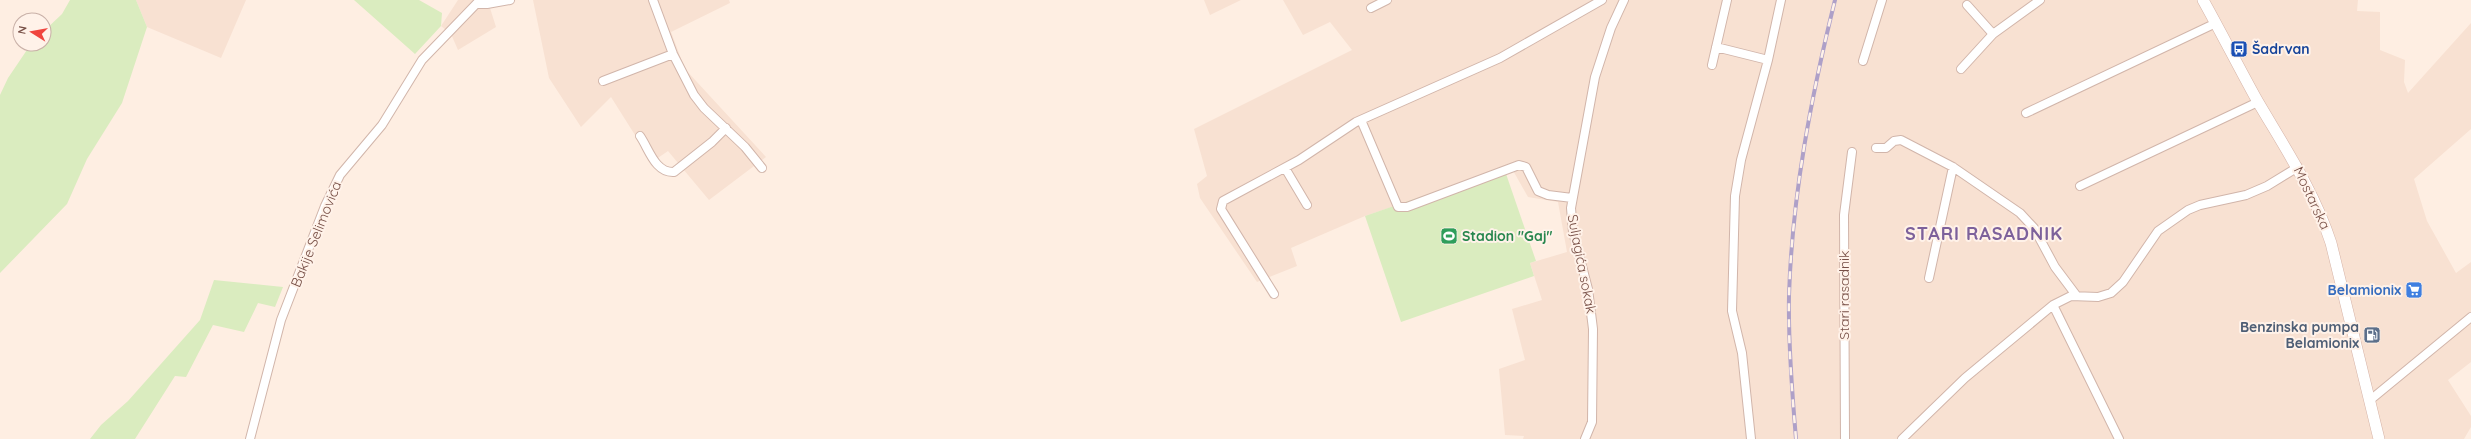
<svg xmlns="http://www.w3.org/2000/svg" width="2471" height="439" viewBox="0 0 2471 439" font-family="Quicksand,sans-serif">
  <rect width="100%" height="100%" fill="#feeee2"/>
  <path fill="#f8e1d2" d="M 136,0 L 246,0 L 221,58 L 147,27 Z
    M 458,0 L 516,0 L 490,8 L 496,27 L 458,50 L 451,34 L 441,26 Z
    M 533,0 L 729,0 L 730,3 L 671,32 L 685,69 L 766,157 L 709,200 L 668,151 L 652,162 L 611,97 L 581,127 L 549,78 Z
    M 1204,0 L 1241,0 L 1210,15 Z
    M 1283,0 L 2358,0 L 2357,11 L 2380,12 L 2380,50 L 2405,60 L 2404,82 L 2408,93 L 2471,23 L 2471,129 L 2414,179 L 2427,221 L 2456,273 L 2471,262 L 2471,362 L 2448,380 L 2471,416 L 2471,427 L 2464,439 L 1523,439 L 1524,436 L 1505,435 L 1499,369 L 1525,360 L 1512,309 L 1542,300 L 1530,263 L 1567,252 L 1558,202 L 1528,197 L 1511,167 L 1365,216 L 1291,248 L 1297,266 L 1257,282 L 1200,198 L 1197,184 L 1207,176 L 1194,129 L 1352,50 L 1330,22 L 1303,35 Z"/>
  <path fill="#daecbf" d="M 70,0 L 136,0 L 147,27 L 122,103 L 87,159 L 67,204 L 0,273 L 0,95 L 8,78 L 31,44 L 44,44 L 44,31 L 62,14 Z
    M 354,0 L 419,0 L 442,13 L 441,26 L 415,54 Z
    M 1504,168 L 1536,261 L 1530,263 L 1534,276 L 1401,322 L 1365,216 Z
    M 214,280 L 283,287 L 275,307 L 258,303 L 244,332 L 213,325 L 186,377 L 175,376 L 135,439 L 90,439 L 101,425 L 128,401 L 200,320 Z"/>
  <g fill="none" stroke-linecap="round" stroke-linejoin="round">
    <g stroke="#d1b5aa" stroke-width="10">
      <path id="minor" d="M 653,0 L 673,54 L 694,95 L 704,108 L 745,147 L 762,168
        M 477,4 L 487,4 L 510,0
        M 1967,5 L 1993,34 L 2040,0
        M 1371,8 L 1387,0
        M 1716,47 L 1768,60 L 1741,160 L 1735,196 L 1732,311 L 1742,353 L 1751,439
        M 1768,60 L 1781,0
        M 1863,61 L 1882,0
        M 1712,65 L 1727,0
        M 1961,69 L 1993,34
        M 603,81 L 673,54
        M 2026,113 L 2216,23
        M 1361,120 L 1398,207 L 1407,207 L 1519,165 L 1526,167 L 1538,191 L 1548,195 L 1572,198
        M 640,136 C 649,149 655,173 674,172 L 712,142 L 726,128
        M 1876,148 L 1886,148 L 1894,141 L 1901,140 L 1953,167 L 2020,213 L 2034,228 L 2055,267 L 2076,295
        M 1285,168 L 1307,205
        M 2080,186 L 2258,102
        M 1929,278 L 1953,167
        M 1274,294 L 1221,209 L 1223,201 L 1299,160 L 1356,122 L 1500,58 L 1602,0
        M 2053,305 L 2119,439
        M 2369,401 L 2471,317
        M 250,439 L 281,320 L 325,206 L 340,175 L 382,125 L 422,60 L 480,0
        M 1585,439 L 1592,422 L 1593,329 L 1588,289 L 1573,232 L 1571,208 L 1595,77 L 1611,28 L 1624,0
        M 1845,439 L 1844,215 L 1852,152
        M 1902,439 L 1965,378 L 2053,305 L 2071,296 L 2098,297 L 2111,293 L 2123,282 L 2158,231 L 2188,210 L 2200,205 L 2246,195 L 2267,186 L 2298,167"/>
    </g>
    <g stroke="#d5b3a7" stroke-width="12">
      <path id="secondary" d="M 2203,0 C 2222,34 2239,68 2258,102 C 2285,148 2314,191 2331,243 L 2379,439"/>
    </g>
    <use href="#minor" stroke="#fff" stroke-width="8"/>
    <use href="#secondary" stroke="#fff" stroke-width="11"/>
    <g stroke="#aea0c8" stroke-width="4">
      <path id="rail" d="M 1796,439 C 1792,392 1788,343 1789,296 C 1792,196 1811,97 1835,0"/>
    </g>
    <use href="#rail" stroke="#fff2e9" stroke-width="2.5" stroke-dasharray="8" stroke-linecap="butt"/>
  </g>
  <defs>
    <g id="bus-square" transform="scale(0.9)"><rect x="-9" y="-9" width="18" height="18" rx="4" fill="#1a4fb4" stroke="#fff2e9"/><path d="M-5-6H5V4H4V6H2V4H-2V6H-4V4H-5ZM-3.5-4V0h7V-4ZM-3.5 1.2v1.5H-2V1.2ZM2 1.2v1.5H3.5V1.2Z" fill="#fff"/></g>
    <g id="stadium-square" transform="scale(0.9)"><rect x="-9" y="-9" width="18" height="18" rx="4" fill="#2e9e5b" stroke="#fff2e9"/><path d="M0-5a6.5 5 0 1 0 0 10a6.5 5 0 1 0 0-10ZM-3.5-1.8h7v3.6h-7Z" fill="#fff"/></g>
    <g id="supermarket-square" transform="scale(0.9)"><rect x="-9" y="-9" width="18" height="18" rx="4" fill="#3f7fe0" stroke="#fff2e9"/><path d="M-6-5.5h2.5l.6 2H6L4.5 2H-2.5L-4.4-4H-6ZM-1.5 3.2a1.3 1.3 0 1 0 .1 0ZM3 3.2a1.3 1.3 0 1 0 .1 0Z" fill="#fff"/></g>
    <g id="fuel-square" transform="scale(0.9)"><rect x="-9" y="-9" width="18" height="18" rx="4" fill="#5c6f8a" stroke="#fff2e9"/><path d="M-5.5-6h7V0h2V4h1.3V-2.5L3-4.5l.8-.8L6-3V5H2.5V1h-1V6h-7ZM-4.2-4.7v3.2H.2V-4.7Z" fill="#fff"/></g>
  </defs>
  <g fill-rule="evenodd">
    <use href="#bus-square" x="2239" y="49"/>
    <use href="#stadium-square" x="1449" y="236"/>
    <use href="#supermarket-square" x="2414" y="290"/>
    <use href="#fuel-square" x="2372" y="335"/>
  </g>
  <g text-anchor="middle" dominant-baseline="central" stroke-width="4" stroke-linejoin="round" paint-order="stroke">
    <g font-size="14" font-weight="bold" fill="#164399" stroke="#fff2e9" text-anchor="start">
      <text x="2252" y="49">Šadrvan</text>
    </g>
    <g font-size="14" fill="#774f46" stroke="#fff2e9">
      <text transform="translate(2312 198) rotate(65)">Mostarska</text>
      <text transform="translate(316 234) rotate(-68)">Bakije Selimovića</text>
      <text transform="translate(1582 264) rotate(79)">Suljagića sokak</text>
      <text transform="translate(1844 295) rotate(-90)">Stari rasadnik</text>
    </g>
    <g font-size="14" font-weight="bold" fill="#27864d" stroke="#fff2e9" text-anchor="start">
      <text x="1462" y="236">Stadion "Gaj"</text>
    </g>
    <g font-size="14" font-weight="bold" fill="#366cbe" stroke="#fff2e9" text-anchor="end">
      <text x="2401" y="290">Belamionix</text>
    </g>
    <g font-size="14" font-weight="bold" fill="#4e5e75" stroke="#fff2e9" text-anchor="end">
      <text x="2359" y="327">Benzinska pumpa<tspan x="2359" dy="16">Belamionix</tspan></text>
    </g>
    <g font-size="18" font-weight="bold" letter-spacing="1" fill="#7d619b" stroke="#fff2e9">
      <text x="1984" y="233">STARI RASADNIK</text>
    </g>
  </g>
  <g transform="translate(32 32) rotate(281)"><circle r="19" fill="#fff2e9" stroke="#c9b1a8"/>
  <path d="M0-3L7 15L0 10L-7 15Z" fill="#f0453e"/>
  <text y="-6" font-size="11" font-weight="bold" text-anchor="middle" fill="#774f46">N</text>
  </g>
</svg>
